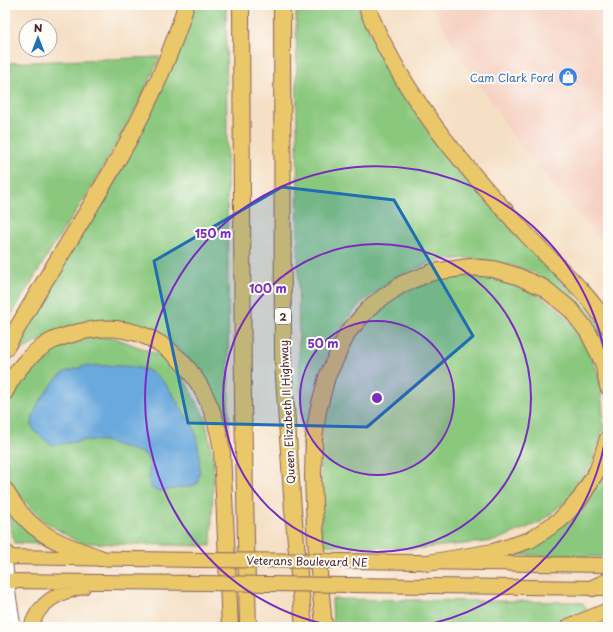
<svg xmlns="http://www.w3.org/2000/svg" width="613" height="632" viewBox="0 0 613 632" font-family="'Playpen Sans',sans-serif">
  <rect width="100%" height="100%" fill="#fdfcf7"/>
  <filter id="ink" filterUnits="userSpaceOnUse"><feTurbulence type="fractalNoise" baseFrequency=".025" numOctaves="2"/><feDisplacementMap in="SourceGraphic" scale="8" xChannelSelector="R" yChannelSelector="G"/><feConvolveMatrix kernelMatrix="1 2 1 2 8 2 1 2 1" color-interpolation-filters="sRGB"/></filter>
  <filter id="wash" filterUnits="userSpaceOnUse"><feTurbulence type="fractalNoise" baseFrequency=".012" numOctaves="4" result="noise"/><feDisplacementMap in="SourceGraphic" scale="16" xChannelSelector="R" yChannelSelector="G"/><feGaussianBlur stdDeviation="0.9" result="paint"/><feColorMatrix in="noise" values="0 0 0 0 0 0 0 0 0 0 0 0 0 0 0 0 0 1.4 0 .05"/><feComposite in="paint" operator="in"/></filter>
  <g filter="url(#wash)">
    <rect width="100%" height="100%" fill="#f5dfc5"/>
    <path fill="#f6d2c3" d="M 430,5 L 608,5 L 608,249 L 519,144 L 458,52 Z"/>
    <path fill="#8ac87e" stroke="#6a7454" d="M 191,5 L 226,5 L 229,434 L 207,383 L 181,350 L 148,328 L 115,321 L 71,325 L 36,342 L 10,357 L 130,150 Z
      M 296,5 L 357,5 L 380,54 L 424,123 L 458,170 L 595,317 L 608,341 L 608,357 L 603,343 L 586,316 L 558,290 L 533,272 L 497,262 L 467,258 L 435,261 L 398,276 L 362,302 L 346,320 L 321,369 L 313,401 L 305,455 L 302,439 L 299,356 Z
      M 160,57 L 141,99 L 90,190 L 53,246 L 5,326 L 5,63 Z
      M 449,276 L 486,276 L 523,284 L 559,309 L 587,343 L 600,379 L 604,426 L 593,461 L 574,494 L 541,522 L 494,541 L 412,549 L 321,545 L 320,441 L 329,391 L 349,344 L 380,306 L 413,287 Z
      M 87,337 L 115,338 L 157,354 L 183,377 L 205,418 L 214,462 L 211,546 L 79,543 L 44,521 L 10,486 L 5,465 L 5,409 L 6,402 L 24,370 L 53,349 Z
      M 608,463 L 608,557 L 512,555 L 506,553 L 532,546 Z
      M 7,509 L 11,511 L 44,542 L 40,544 L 14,543 Z
      M 332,599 L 574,602 L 583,603 L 587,610 L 551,627 L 333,627 Z"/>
    <path fill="#6aa9dd" stroke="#5a6484" d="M 85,366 C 103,366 133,364 149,371 C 167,380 174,398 184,413 C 187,418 191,421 193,426 C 199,441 202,469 197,484 C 190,487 181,487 173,489 C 134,498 158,472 145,454 L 105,441 L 86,440 L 55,445 L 49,443 L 34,431 L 32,425 L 33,416 L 39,402 L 55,380 L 65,372 Z"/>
  </g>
  <g filter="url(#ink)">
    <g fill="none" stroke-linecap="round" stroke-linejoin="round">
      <g stroke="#866261" stroke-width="13">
        <path id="minor" d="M 6,557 L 10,595 L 15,627"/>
      </g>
      <g stroke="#866261" stroke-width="16">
        <path id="major" d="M 5,557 L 200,560
          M 348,561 L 608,565
          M 5,581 L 201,583
          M 347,585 L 603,588
          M 31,627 C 38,602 59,592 83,587"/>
      </g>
      <g stroke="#866261" stroke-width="18">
        <path id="highway" d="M 241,5 L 243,405 L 248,627
          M 282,5 L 283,364 L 293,510 L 304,627
          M 366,5 C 401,94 464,167 528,236 C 555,265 588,292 608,326
          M 5,349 C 21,322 37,293 54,266 C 105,183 158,100 186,5
          M 5,392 C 14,372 32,351 52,341 C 56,339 62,337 66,336 C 151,306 211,371 222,451 L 230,627
          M 5,490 C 31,535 54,541 100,558
          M 5,552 L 6,557
          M 428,563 L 493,552 L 530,540 L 560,520 L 580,499 L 598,469 L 608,438
          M 593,588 L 608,581
          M 324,627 L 315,529 L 313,476 L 314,438 L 318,411 L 327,377 L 348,332 L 372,305 L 402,284 L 433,272 L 469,267 L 493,269 L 517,276 L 544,288 L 571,310 L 588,332 L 603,362 L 608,387
          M 569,627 L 608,611"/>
      </g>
      <use href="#minor" stroke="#fff" stroke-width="11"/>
      <use href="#major" stroke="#eac769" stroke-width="14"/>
      <use href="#highway" stroke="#eac769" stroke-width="16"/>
      <g stroke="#866261" stroke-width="16" stroke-linecap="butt">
        <path id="major-bridge" d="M 200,560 L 348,561
          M 201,583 L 347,585"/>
      </g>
      <use href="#major-bridge" stroke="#eac769" stroke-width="14"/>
    </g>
  </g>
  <path fill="#1f6fb2" fill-opacity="0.2" stroke="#1f6fb2" stroke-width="3" stroke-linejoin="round" d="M 282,187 L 394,200 L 473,336 L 367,427 L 188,423 L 154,261 Z"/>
  <circle cx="377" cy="398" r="77" fill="#7b2cbf" fill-opacity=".12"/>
  <g fill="none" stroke="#7b2cbf" stroke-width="2">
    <circle cx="377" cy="398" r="77"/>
    <circle cx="377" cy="398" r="154"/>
    <path d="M608 420A232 232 0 0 1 415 627M339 627A232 232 0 1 1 608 376"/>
  </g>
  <defs>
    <g id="shop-disc" transform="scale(1)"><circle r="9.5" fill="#3f7fe0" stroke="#fdfcf7"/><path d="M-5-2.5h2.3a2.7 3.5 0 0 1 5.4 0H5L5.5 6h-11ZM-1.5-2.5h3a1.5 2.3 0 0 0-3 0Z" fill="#fff"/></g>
  </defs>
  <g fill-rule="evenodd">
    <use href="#shop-disc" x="568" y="77"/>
  </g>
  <g text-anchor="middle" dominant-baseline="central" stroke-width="4" stroke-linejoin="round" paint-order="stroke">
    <rect fill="#fdfcf7" stroke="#806168" stroke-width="1" x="275" y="308" width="16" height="16" rx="3"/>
    <g font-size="10" font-weight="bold" fill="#4a1f2b">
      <text x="283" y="316">2</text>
    </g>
    <g font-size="11" fill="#366cbe" stroke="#fdfcf7" text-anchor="end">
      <text x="554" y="77">Cam Clark Ford</text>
    </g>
    <g font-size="11" fill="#4a1f2b" stroke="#fdfcf7">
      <text transform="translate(287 412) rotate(-93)">Queen Elizabeth II Highway</text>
      <text transform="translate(307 561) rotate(1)">Veterans Boulevard NE</text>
    </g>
  </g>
  <circle cx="377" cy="398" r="6" fill="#7b2cbf" stroke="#fdfcf7" stroke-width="2"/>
  <g font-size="12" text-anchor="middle" font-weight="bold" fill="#7b2cbf" stroke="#fdfcf7" stroke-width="4" stroke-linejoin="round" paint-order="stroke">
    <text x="213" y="238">150 m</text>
    <text x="268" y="293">100 m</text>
    <text x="323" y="348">50 m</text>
  </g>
  <rect width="613" height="632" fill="none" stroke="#fdfcf7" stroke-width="20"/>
  <g transform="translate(38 38)"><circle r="19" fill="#fdfcf7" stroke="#b5a4a5"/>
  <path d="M0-3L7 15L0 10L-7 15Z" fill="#1f6fb2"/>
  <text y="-6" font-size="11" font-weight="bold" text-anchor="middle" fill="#4a1f2b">N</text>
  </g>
</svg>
